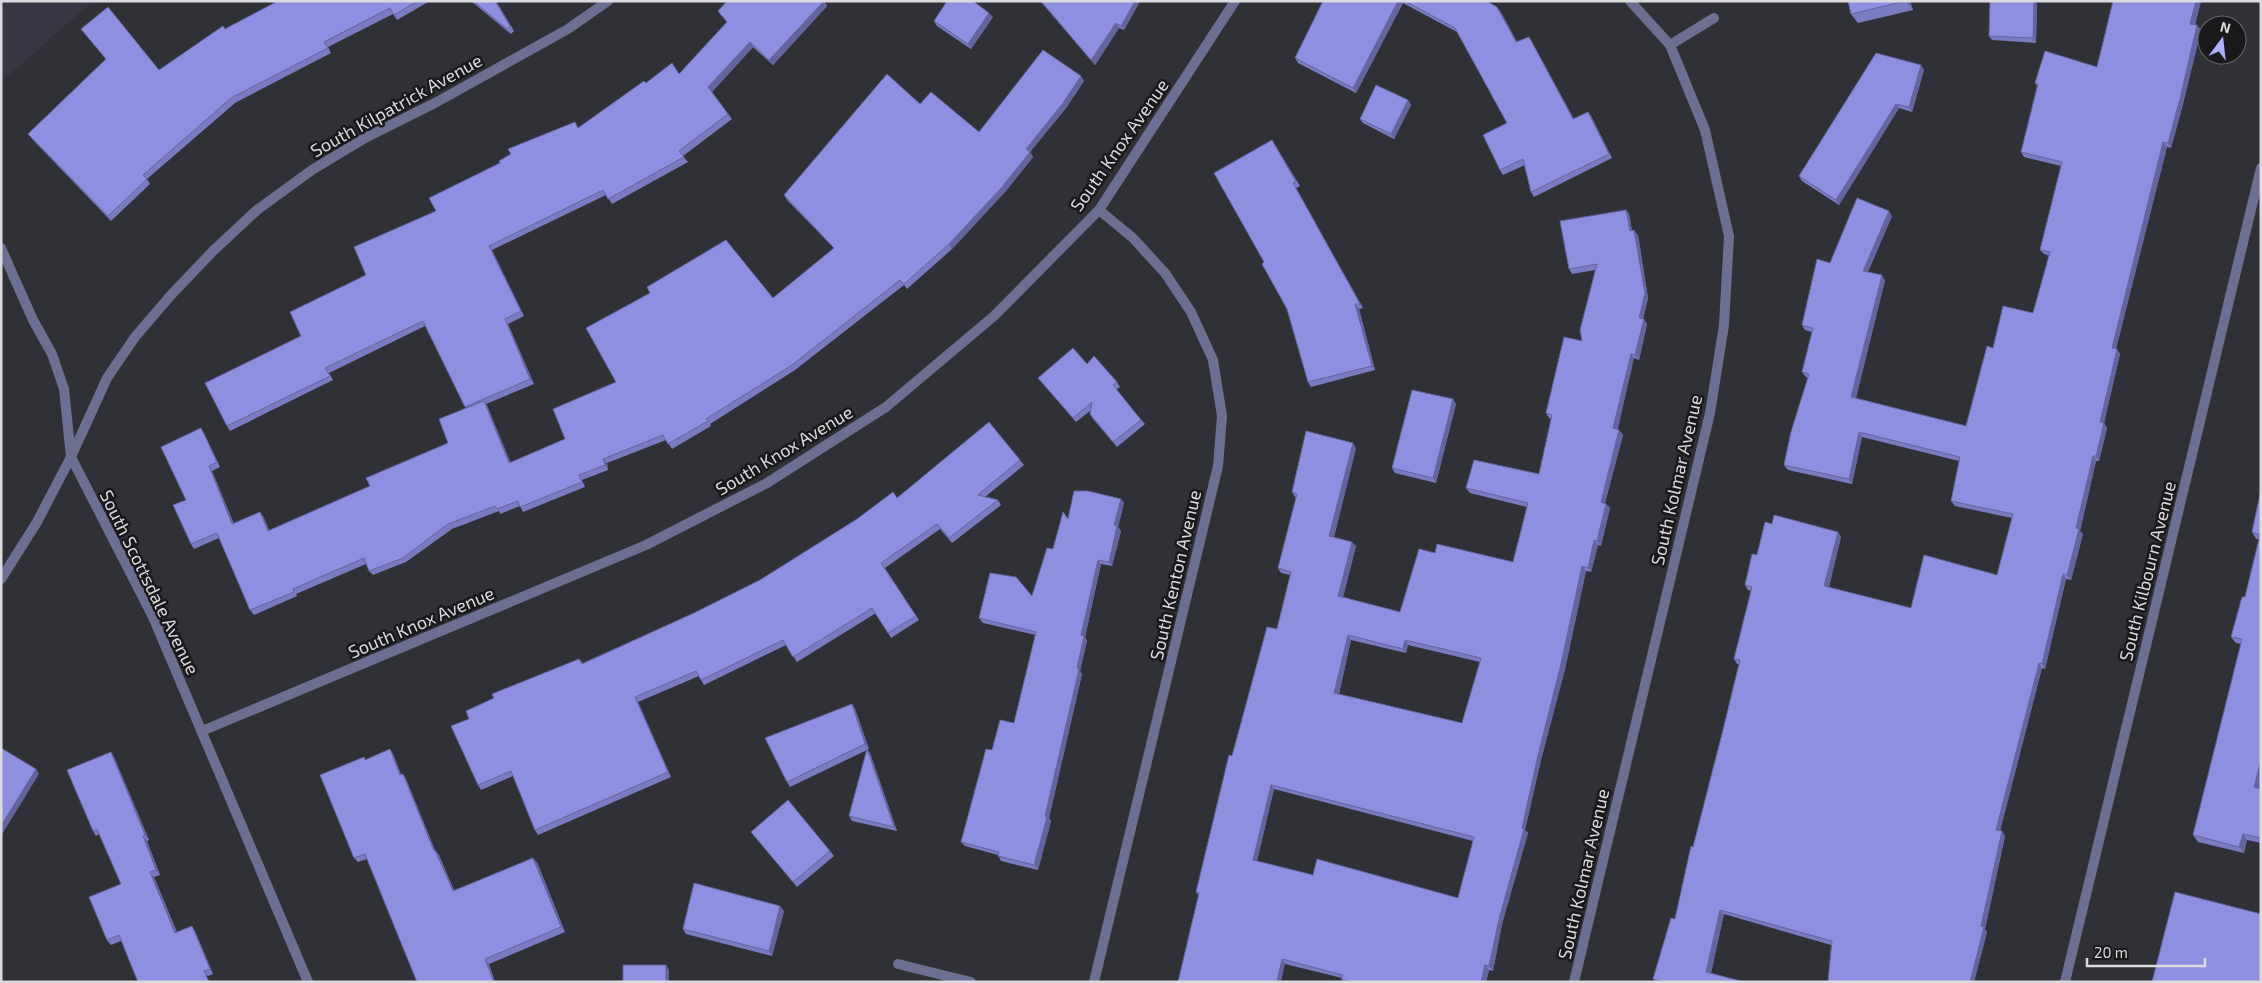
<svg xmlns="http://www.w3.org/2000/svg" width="2262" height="983" viewBox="0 0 2262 983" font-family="'Exo 2',sans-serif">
  <rect width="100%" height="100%" fill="#303136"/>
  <path fill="#373843" d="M 1,1 L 93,1 L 1,82 Z"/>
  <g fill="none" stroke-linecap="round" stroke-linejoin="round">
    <path stroke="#6d6f92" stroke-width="10" d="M 1670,45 L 1714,18
      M 1,248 L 33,320 L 52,354 L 64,389 L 71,457 L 153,617 L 308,982
      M 1,579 L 37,522 L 71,457 L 107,378 L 135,337 L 171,295 L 213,251 L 257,210 L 312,170 L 365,138 L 435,103 L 568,29 L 608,1
      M 202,731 L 646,545 L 767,483 L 886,407 L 994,316 L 1099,210 L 1235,1
      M 898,964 L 971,982
      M 1094,982 L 1218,466 L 1222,416 L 1213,360 L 1191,312 L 1165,273 L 1133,238 L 1099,210
      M 1574,982 L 1710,413 L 1724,325 L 1729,236 L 1705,130 L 1670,45 L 1630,1
      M 2065,982 L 2261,168"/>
  </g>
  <path fill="#7b7bc2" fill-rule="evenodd" d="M 278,1 L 430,1 L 397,20 L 393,14 L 328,47 L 331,53 L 235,103 L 147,179 L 150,184 L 111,221 L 32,139 L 28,134 L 106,59 L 81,29 L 159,70 L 225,29 Z
    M 471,1 L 496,1 L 514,31 L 511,34 Z
    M 824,1 L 827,6 L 773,65 L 753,47 L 712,92 L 732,119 L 683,156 L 688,162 L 612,204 L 606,195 L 492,250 L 524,316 L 508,324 L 534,384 L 486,404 L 510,463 L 565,439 L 616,382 L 773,298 L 834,248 L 787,200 L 784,195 L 920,104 L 979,132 L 1084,81 L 1066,108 L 1030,152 L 1033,157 L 1005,192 L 952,249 L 907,289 L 904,285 L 795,370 L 710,424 L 711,426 L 672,449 L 666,440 L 607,463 L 608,470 L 582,480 L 585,487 L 523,512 L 520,506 L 500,514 L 499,511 L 452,529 L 406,562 L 373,575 L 369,571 L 366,564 L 296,594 L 297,596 L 254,615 L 250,610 L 219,538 L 194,549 L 191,544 L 186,500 L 204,433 L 220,467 L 212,471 L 234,524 L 263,516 L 269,530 L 370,486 L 448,443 L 466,408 L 425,326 L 329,373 L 333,380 L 230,431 L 227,426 L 301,336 L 436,211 L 578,128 L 646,83 L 679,74 L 727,22 L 718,11 Z
    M 1040,1 L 1140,1 L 1124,30 L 1119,28 L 1095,65 Z
    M 1323,1 L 1486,1 L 1497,7 L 1517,42 L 1529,37 L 1532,42 L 1574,119 L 1588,112 L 1591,116 L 1612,158 L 1534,197 L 1531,192 L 1525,165 L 1503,175 L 1500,170 L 1507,123 L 1457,32 L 1403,3 L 1356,93 L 1298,63 L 1295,58 Z
    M 1848,1 L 1910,1 L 1913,10 L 1858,23 L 1851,14 Z
    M 2201,1 L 2195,25 L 2201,30 L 2183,104 L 2171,148 L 2167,147 L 2116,349 L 2120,354 L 2104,423 L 2107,428 L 2099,461 L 2096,461 L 2080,531 L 2083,534 L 2071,580 L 2066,579 L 2045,669 L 2042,668 L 2000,831 L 2005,836 L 1985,929 L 1987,932 L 1974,982 L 1828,982 L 1831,945 L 1724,914 L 1711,973 L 1744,982 L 1655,982 L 1653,979 L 1675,919 L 1723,730 L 1739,664 L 1737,664 L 1734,659 L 1751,591 L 1748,590 L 1745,585 L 1757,555 L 1772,524 L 1838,532 L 1841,537 L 1829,587 L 1911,608 L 1997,575 L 2012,518 L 1955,506 L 1951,501 L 1959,461 L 1862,437 L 1852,484 L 1788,470 L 1784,465 L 1808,378 L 1806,377 L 1802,372 L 1812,332 L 1805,330 L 1802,325 L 1830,263 L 1892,216 L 1868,272 L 1885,280 L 1856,398 L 1966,426 L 1993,348 L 2033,313 L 2049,256 L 2044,254 L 2040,250 L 2061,166 L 2024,157 L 2021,152 L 2037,86 L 2035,83 L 2097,67 Z
    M 2037,4 L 2036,43 L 1992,40 L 1989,36 Z
    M 993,17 L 971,49 L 937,26 L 934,21 Z
    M 1921,65 L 1924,70 L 1912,112 L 1899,108 L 1839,205 L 1802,181 L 1799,176 Z
    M 1408,100 L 1411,105 L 1394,139 L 1363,123 L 1360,119 Z
    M 1272,140 L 1300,186 L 1296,188 L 1363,308 L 1359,309 L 1375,370 L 1311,387 L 1308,382 L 1287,309 L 1264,262 Z
    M 1626,210 L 1629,214 L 1632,231 L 1638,235 L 1648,298 L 1643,319 L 1647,324 L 1639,360 L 1634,358 L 1617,429 L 1623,435 L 1605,503 L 1610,508 L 1601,546 L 1598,545 L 1591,572 L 1586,571 L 1565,669 L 1541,760 L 1525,830 L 1528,833 L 1502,924 L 1493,971 L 1489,970 L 1486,982 L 1343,982 L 1341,979 L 1342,978 L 1285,964 L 1198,895 L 1196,892 L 1232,756 L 1277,629 L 1290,575 L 1281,573 L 1278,568 L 1296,497 L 1295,497 L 1292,492 L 1356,448 L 1334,537 L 1356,546 L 1343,597 L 1400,612 L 1435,553 L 1513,562 L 1527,507 L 1470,493 L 1466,488 L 1539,474 L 1552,419 L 1549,418 L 1546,413 L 1582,341 L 1595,270 L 1572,274 L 1569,269 ZM 1351,640 L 1406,653 L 1408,645 L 1480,662 L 1462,723 L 1339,694 ZM 1274,789 L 1473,841 L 1458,898 L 1313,875 L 1257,861 Z
    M 1087,364 L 1117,382 L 1120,387 L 1116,390 L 1145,424 L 1117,447 L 1093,419 L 1090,414 L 1090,411 L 1076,422 L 1038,378 Z
    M 1456,404 L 1436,483 L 1395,473 L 1392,468 Z
    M 1020,460 L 1024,465 L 985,497 L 998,500 L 1001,505 L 952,543 L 940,529 L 885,568 L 919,620 L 891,638 L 876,613 L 797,662 L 786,645 L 704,685 L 699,676 L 638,702 L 671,777 L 538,835 L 535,830 L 513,776 L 481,790 L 478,785 L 469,719 L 579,659 L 583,663 L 694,613 L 760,580 L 897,498 Z
    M 2261,490 L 2261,783 L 2259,788 L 2261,789 L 2261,843 L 2247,840 L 2244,853 L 2198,842 L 2193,835 L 2241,644 L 2236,643 L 2231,637 L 2245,597 L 2259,539 L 2256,539 L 2252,532 Z
    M 1121,499 L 1124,503 L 1118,527 L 1121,531 L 1112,566 L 1101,564 L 1085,637 L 1087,641 L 1080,671 L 1082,674 L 1049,818 L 1051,821 L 1038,870 L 1001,861 L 998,855 L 965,846 L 961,842 L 992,750 L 1014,723 L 1036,635 L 983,623 L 979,618 L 1032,596 L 1053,549 L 1068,519 Z
    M 852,704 L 855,709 L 869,749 L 867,749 L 870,753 L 897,831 L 852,821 L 849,816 L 867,750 L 790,787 L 787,782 Z
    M 390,749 L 393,754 L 401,774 L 403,774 L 406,779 L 435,850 L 439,855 L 454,890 L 537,862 L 565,932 L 489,964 L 495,982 L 417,982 L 367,859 L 358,862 L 354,858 L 364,757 L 366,760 Z
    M 114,757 L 149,840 L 147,841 L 160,875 L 154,877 L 177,932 L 195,931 L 213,974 L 208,976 L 121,941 L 111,945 L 107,940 L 121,884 L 99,834 L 96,836 L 93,831 Z
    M 751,832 L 830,851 L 834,856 L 797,887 Z
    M 784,911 L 772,956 L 686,934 L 683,929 Z"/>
  <path fill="#64649e" d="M 824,1 L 827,6 L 773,65 L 769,60 Z
    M 1135,1 L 1140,1 L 1124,30 L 1121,26 Z
    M 1398,1 L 1402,1 L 1403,3 L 1356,93 L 1353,88 Z
    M 1906,1 L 1910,1 L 1913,10 Z
    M 2034,1 L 2035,1 L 2037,4 L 2036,43 L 2033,38 Z
    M 2196,1 L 2201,1 L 2194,29 L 2190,24 Z
    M 1497,7 L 1501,12 L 1520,47 L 1516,42 Z
    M 989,13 L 993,17 L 971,49 L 968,44 Z
    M 1116,23 L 1119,28 L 1095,65 L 1091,60 Z
    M 2197,25 L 2201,30 L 2183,104 L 2171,148 L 2168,143 Z
    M 1529,37 L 1532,42 L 1576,124 L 1573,119 Z
    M 750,42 L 753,47 L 712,92 L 708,87 Z
    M 1921,65 L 1924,70 L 1912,112 L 1909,107 Z
    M 1081,76 L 1084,81 L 1066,108 L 1030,152 L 1033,157 L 1005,192 L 952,249 L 949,244 L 1026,149 Z
    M 1408,100 L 1411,105 L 1394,139 L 1391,134 Z
    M 1896,104 L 1899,108 L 1839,205 L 1836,200 Z
    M 1588,112 L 1591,116 L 1612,158 L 1609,154 Z
    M 2163,142 L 2167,147 L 2115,353 L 2112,348 Z
    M 1293,183 L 1296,188 L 1363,308 L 1360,304 Z
    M 1626,210 L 1629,214 L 1633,236 L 1630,231 Z
    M 1889,211 L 1892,216 L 1866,276 L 1863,271 Z
    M 1634,230 L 1638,235 L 1648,298 L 1642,323 L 1639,318 Z
    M 489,246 L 492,250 L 524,316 L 521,311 Z
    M 1882,275 L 1885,280 L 1855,402 L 1851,397 Z
    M 1355,304 L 1359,309 L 1375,370 L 1372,366 Z
    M 505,319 L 508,324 L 534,384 L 530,379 Z
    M 1644,319 L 1647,324 L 1639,360 L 1635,355 Z
    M 2117,349 L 2120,354 L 2104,423 L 2107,428 L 2099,461 L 2096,456 L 2100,422 Z
    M 1631,354 L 1634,358 L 1617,433 L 1613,428 Z
    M 1453,399 L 1456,404 L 1436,483 L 1433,478 Z
    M 484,401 L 487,405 L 513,468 L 509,463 Z
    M 201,428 L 204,433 L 220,467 L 217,462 Z
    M 1619,430 L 1623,435 L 1604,507 L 1601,502 Z
    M 1859,432 L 1862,437 L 1852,484 L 1849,479 Z
    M 1353,443 L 1356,448 L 1333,540 L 1329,536 Z
    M 2093,456 L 2096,461 L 2080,531 L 2083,534 L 2071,580 L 2067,575 L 2076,528 Z
    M 603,459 L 607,463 L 608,470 L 605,465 Z
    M 209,466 L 212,471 L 236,529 L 232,524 Z
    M 1121,499 L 1124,503 L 1118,527 L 1121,531 L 1112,566 L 1109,562 L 1114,525 Z
    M 1606,504 L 1610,508 L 1601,546 L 1597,541 Z
    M 260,512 L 263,516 L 271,535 L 268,531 Z
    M 1838,532 L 1841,537 L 1828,591 L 1824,586 Z
    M 1594,540 L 1598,545 L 1591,572 L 1588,568 Z
    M 1352,542 L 1356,546 L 1342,601 L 1338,596 Z
    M 1098,560 L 1101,564 L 1085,637 L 1087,641 L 1080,671 L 1082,674 L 1049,818 L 1051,821 L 1038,870 L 1034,865 L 1077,668 L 1081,635 Z
    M 1582,566 L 1586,571 L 1565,669 L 1541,760 L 1525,830 L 1528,833 L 1502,924 L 1493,971 L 1489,966 L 1499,919 L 1522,828 L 1538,755 Z
    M 2063,574 L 2066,579 L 2045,669 L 2042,664 Z
    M 1348,635 L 1351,640 L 1338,698 L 1334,693 Z
    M 1405,640 L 1408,645 L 1406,653 L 1403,649 Z
    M 2039,663 L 2042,668 L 1999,835 L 1996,830 Z
    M 635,697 L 638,702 L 671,777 L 668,772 Z
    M 852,704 L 855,709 L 869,749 L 865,744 Z
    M 390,749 L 393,754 L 403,780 L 400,775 Z
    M 867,749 L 870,753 L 897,831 L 894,827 Z
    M 111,752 L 114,757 L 149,840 L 145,835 Z
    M 2261,760 L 2261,783 L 2258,793 L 2254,787 Z
    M 36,769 L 39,774 L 1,836 L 1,826 Z
    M 403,774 L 406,779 L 437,856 L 434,851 Z
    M 1271,785 L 1274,789 L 1256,864 L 1253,860 Z
    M 2002,831 L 2005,836 L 1985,929 L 1987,932 L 1974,982 L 1970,982 L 1981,926 Z
    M 2243,834 L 2247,840 L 2244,853 L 2239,847 Z
    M 143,836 L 147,841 L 160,875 L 156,870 Z
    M 435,850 L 439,855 L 456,896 L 453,891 Z
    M 533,858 L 537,862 L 565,932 L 561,927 Z
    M 150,872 L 154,877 L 179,938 L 175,933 Z
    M 780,906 L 784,911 L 772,956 L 769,951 Z
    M 1720,910 L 1724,914 L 1710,977 L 1706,972 Z
    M 192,926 L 195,931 L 213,974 L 210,969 Z
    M 485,959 L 489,964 L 495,982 L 494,982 Z
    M 1282,959 L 1285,964 L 1281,982 L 1277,982 Z
    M 666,965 L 669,970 L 669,982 L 666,982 Z
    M 1485,965 L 1489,970 L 1486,982 L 1481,982 Z"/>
  <path fill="#8f8fe2" stroke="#64649e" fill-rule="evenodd" d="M 278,1 L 418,1 L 394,15 L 390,8 L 324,42 L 328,48 L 231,98 L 143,175 L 147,179 L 108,216 L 28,134 L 106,59 L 81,29 L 108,7 L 159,70 L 223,26 L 225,29 Z
    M 473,1 L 495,1 L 510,26 L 507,29 Z
    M 727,1 L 824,1 L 769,60 L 750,42 L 708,87 L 728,114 L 679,151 L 684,157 L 608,199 L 603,190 L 489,246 L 521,311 L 505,319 L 530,379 L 465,407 L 423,321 L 325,368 L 330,376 L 227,426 L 205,383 L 301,336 L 290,312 L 366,275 L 354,247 L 436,211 L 429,198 L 500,163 L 499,161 L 511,154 L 508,149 L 575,122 L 578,128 L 644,81 L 646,83 L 672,63 L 679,74 L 727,22 L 718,11 Z
    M 947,1 L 973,1 L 989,13 L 968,44 L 934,21 Z
    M 1041,1 L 1135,1 L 1121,26 L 1116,23 L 1091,60 Z
    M 1323,1 L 1398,1 L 1353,88 L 1295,58 Z
    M 1405,1 L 1486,1 L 1497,7 L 1516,42 L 1529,37 L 1573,119 L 1588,112 L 1609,154 L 1531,192 L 1523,159 L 1500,170 L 1483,135 L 1507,123 L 1455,28 Z
    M 1848,1 L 1906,1 L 1851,14 Z
    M 1990,1 L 2034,1 L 2033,38 L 1989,36 Z
    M 2113,1 L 2196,1 L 2190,24 L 2197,25 L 2180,99 L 2168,143 L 2163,142 L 2112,348 L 2117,349 L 2100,422 L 2104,423 L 2096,456 L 2093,456 L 2076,528 L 2079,529 L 2067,575 L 2063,574 L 2042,664 L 2039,663 L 1996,830 L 2002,831 L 1981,926 L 1984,927 L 1970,982 L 1828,982 L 1832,941 L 1720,910 L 1706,972 L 1744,982 L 1659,982 L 1660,981 L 1653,979 L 1671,918 L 1675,919 L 1691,846 L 1693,847 L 1723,730 L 1740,660 L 1734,659 L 1752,587 L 1745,585 L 1752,554 L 1757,555 L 1765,522 L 1772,524 L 1774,515 L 1838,532 L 1824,586 L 1911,608 L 1924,555 L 1997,575 L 2013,514 L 1951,501 L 1960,457 L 1859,432 L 1849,479 L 1784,465 L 1791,432 L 1809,374 L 1802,372 L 1813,328 L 1802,325 L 1817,259 L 1830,263 L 1857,198 L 1889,211 L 1863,271 L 1882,275 L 1851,397 L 1966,426 L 1987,346 L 1993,348 L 2003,306 L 2033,313 L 2050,252 L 2040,250 L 2062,162 L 2021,152 L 2038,84 L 2035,83 L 2045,51 L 2097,67 Z
    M 1043,50 L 1081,76 L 1063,103 L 1026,149 L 1030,152 L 1002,187 L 949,244 L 904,284 L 900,280 L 792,365 L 706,419 L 708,421 L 668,444 L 663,435 L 603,459 L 605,465 L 579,475 L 582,482 L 520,507 L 518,501 L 497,509 L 495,506 L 448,524 L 403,558 L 369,571 L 364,558 L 293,589 L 294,592 L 250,610 L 217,533 L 191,544 L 173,505 L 186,500 L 161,447 L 201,428 L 217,462 L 209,466 L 232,524 L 260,512 L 268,531 L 370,486 L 366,478 L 448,443 L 439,419 L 484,401 L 509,463 L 565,439 L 553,409 L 616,382 L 586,328 L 650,293 L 647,287 L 726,240 L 773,298 L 834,248 L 784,195 L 887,74 L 920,104 L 931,92 L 979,132 Z
    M 1876,53 L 1921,65 L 1909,107 L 1896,104 L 1836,200 L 1799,176 Z
    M 1376,85 L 1408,100 L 1391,134 L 1360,119 Z
    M 1272,140 L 1296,182 L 1293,183 L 1360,304 L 1355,304 L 1372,366 L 1308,382 L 1287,309 L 1262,264 L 1264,262 L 1214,173 Z
    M 1626,210 L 1630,231 L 1634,230 L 1645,293 L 1639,318 L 1644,319 L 1635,355 L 1631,354 L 1613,428 L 1619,430 L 1601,502 L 1606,504 L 1597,541 L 1594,540 L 1588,568 L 1582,566 L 1561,664 L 1538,755 L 1522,828 L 1524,829 L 1499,919 L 1489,966 L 1485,965 L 1481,982 L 1351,982 L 1341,979 L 1343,975 L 1282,959 L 1277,982 L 1178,982 L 1199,893 L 1196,892 L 1229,755 L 1232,756 L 1267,627 L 1277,629 L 1291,572 L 1278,568 L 1297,494 L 1292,492 L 1306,431 L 1353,443 L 1329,536 L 1352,542 L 1338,596 L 1400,612 L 1419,549 L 1435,553 L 1437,544 L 1513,562 L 1528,503 L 1466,488 L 1474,460 L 1539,474 L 1552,415 L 1546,413 L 1564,337 L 1582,341 L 1580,330 L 1597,264 L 1569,269 L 1560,221 ZM 1348,635 L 1403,649 L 1405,640 L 1481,658 L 1462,723 L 1334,693 ZM 1271,785 L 1474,837 L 1458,898 L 1317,859 L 1313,875 L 1253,860 Z
    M 1073,348 L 1087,364 L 1094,356 L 1117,382 L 1113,385 L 1141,420 L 1113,442 L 1090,414 L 1092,402 L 1073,418 L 1038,378 Z
    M 1412,390 L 1453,399 L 1433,478 L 1392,468 Z
    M 989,422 L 1020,460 L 978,495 L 998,500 L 949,538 L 937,524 L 881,563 L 916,616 L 888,633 L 872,608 L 793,657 L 783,640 L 701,680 L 696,671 L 635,697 L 668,772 L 535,830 L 511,771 L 478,785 L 451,726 L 469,719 L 466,711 L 494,698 L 492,694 L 579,659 L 582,664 L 694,613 L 760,580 L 857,519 L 893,492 L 897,498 Z
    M 2261,490 L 2261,760 L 2254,787 L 2261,789 L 2261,838 L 2243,834 L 2239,847 L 2193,835 L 2242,639 L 2231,637 L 2242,597 L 2245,597 L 2260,535 L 2252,532 Z
    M 1074,491 L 1088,491 L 1121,499 L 1114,525 L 1117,526 L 1109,562 L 1098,560 L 1081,635 L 1084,636 L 1077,668 L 1079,669 L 1045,816 L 1047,817 L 1034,865 L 998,856 L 999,852 L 961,842 L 986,749 L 992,750 L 1000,720 L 1014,723 L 1036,632 L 979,618 L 990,573 L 1016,577 L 1032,596 L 1047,548 L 1053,549 L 1063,512 L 1068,519 Z
    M 852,704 L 865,744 L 787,782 L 765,738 Z
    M 1,748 L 36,769 L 1,826 Z
    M 390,749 L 400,775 L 403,774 L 434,851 L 435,850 L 453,891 L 533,858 L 561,927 L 485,959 L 494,982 L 417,982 L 365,854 L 354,858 L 320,775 L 364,757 L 365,760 Z
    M 867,749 L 894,827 L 849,816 Z
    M 111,752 L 145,835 L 143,836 L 156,870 L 150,872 L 175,933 L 192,926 L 210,969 L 204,971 L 209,982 L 138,982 L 119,935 L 107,940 L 89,897 L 121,884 L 97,829 L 93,831 L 67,770 Z
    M 788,800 L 830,851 L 793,882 L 751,832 Z
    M 694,883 L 780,906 L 769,951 L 683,929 Z
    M 2175,892 L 2261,914 L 2261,982 L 2152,982 Z
    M 623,965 L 666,965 L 666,982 L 623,982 Z"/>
  <g text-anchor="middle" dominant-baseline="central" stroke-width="5" stroke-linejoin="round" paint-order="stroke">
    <g font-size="18" fill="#dbdbdf" stroke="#19191b">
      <text transform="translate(396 105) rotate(-29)">South Kilpatrick Avenue</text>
      <text transform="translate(1119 145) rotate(-55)">South Knox Avenue</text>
      <text transform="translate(784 450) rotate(-31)">South Knox Avenue</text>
      <text transform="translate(1676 480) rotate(-77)">South Kolmar Avenue</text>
      <text transform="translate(2147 571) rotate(-76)">South Kilbourn Avenue</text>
      <text transform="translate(1175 575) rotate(-77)">South Kenton Avenue</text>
      <text transform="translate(150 582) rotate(64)">South Scottsdale Avenue</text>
      <text transform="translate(421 622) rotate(-23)">South Knox Avenue</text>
      <text transform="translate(1583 874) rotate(-77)">South Kolmar Avenue</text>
    </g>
  </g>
  <rect width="2262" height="983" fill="none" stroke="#dbdbdf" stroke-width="5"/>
  <g transform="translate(2222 40) rotate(15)"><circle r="24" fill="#19191b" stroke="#676769"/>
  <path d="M0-4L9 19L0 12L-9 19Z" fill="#adaffb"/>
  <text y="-8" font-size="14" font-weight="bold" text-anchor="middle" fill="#dbdbdf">N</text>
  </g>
  <path d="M2087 958v8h118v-8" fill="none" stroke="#dbdbdf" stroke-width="2.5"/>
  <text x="2094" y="958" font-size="15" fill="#dbdbdf" stroke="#19191b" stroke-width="4" paint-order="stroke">20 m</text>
</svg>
